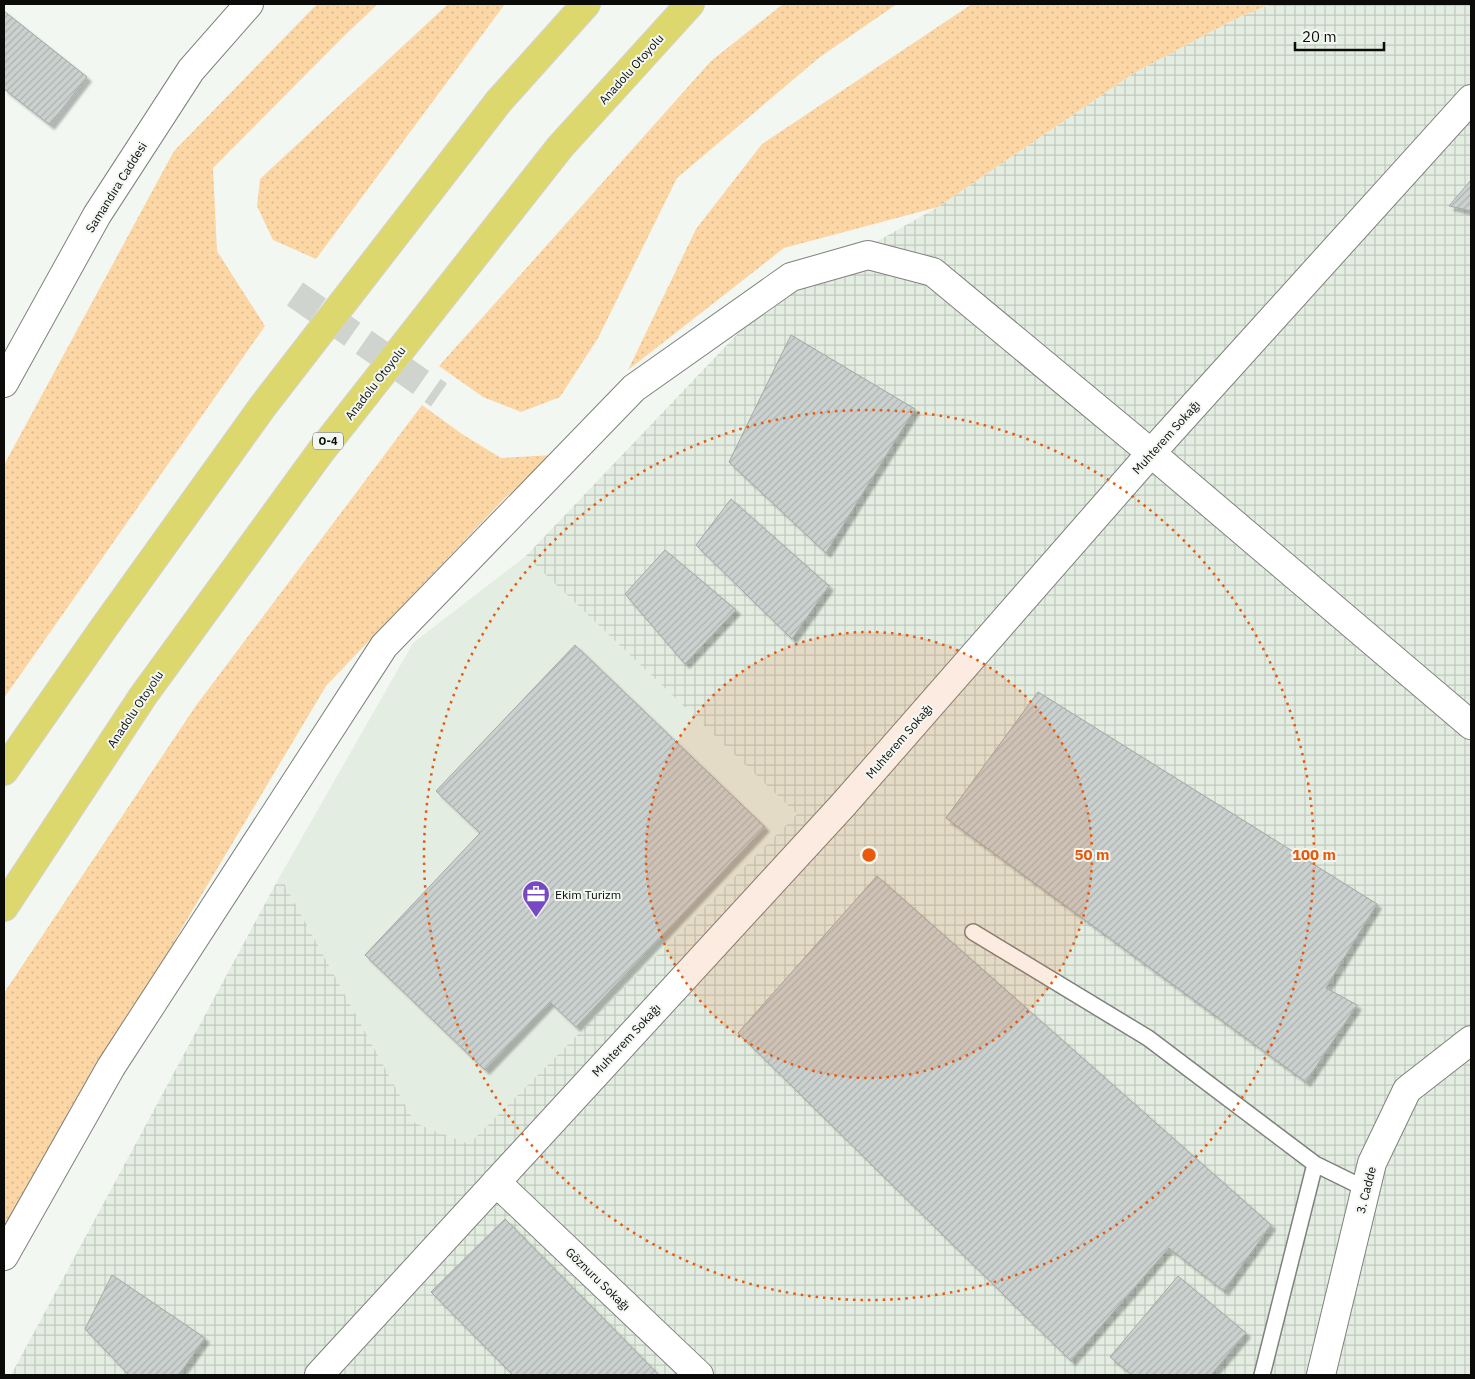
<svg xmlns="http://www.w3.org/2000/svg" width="1475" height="1379" viewBox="0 0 1475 1379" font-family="'IBM Plex Sans',sans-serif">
  <defs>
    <pattern id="industrial-grid" width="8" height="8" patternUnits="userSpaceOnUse" patternTransform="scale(1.25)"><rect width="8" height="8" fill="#e4ede1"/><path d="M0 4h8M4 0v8" fill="none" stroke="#c2cac0"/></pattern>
    <pattern id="grass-dots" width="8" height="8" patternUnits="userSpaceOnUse" patternTransform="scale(1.25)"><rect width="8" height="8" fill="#fcd7a5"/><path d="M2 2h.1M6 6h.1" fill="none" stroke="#d7b78d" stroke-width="1.8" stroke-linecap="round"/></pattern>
    <pattern id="building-hatch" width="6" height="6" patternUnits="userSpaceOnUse" patternTransform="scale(1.25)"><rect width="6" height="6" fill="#cbd1cf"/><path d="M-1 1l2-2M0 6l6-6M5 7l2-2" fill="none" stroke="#adb2b0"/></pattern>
    <filter id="shadow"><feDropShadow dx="4.5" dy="4.5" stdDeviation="1" flood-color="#0004"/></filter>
  </defs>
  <rect width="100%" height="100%" fill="#f3f7f2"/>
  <path fill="#e4ede1" d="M 526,556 L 797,814 L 469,1144 L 415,1123 L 280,876 L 413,643 Z"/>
  <path fill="url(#industrial-grid)" d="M 1271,4 L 1471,4 L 1471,1375 L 11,1375 L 280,876 L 415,1123 L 469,1144 L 797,814 L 526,556 L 766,304 L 938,207 L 1134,73 L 1235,19 Z"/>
  <path fill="url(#grass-dots)" d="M 317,4 L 378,4 L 344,36 L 213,168 L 217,251 L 265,326 L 4,698 L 4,465 L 174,151 Z
    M 448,4 L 505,4 L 316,259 L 273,240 L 257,206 L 260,179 Z
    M 783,4 L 897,4 L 820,57 L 677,178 L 598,338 L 560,397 L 521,412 L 483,397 L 439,366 L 711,61 Z
    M 972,4 L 1271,4 L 1235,19 L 1134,73 L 938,207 L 784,248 L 628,370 L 696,229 L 762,144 Z
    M 422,405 L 462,434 L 501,458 L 554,455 L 504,499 L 326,686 L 189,916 L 4,1237 L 4,993 L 195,707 Z"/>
  <path fill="url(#building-hatch)" stroke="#a2a8a6" filter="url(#shadow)" d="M 4,11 L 87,77 L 50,125 L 4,89 Z
    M 1471,180 L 1471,211 L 1449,206 Z
    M 791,335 L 915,409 L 826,553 L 729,462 Z
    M 731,499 L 829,586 L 792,639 L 696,545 Z
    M 665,550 L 736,610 L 685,664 L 625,594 Z
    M 575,645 L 765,827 L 576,1027 L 550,1002 L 485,1070 L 365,955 L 480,833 L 436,791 Z
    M 1038,692 L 1377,904 L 1326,988 L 1357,1005 L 1306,1082 L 946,818 Z
    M 877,876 L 1271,1225 L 1224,1291 L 1169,1248 L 1071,1361 L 738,1033 Z
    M 505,1219 L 659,1375 L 513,1375 L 431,1292 Z
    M 112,1275 L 205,1338 L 179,1375 L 129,1375 L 85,1329 Z
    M 1178,1276 L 1246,1333 L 1211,1375 L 1132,1375 L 1110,1357 Z"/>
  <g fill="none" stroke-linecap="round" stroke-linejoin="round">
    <path stroke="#d0d4cf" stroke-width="28" stroke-dasharray="28 14" stroke-linecap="butt" d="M 295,294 L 439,395"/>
    <g stroke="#7f827e" stroke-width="18">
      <path id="service" d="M 973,932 L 1148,1038 L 1315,1164 L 1366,1189
        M 1262,1375 L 1315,1164"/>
    </g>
    <g stroke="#7f827e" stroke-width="30">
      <path id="minor" d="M 496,1182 L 699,1375
        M 319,1375 L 843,805 L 1151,453 L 1471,99
        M 1321,1375 L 1372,1163 L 1407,1090 L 1471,1040"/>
    </g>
    <g stroke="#7f827e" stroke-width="30">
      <path id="tertiary" d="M 4,1256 L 111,1067 L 384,646 L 634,388 L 791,277 L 868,255 L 933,272 L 1151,453 L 1471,725"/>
    </g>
    <g stroke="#7f827e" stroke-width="30">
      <path id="secondary" d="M 4,383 L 97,215 L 191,70 L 249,4"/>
    </g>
    <g stroke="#d3d3d3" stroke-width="30">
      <path id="motorway" d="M 4,771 L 103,629 L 263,406 L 499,101 L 586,4
        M 4,907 L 143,696 L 321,451 L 560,147 L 690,4"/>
    </g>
    <use href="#service" stroke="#fff" stroke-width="15"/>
    <use href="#minor" stroke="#fff" stroke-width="28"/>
    <use href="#tertiary" stroke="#fff" stroke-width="28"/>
    <use href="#secondary" stroke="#fff" stroke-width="28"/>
    <use href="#motorway" stroke="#ddd86d" stroke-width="28"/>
  </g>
  <circle cx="869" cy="855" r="223" fill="#e8590c" fill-opacity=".12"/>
  <g fill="none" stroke="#e8590c" stroke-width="2.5" stroke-dasharray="2.5 5">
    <circle cx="869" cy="855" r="223"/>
    <circle cx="869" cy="855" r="445"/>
  </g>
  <defs>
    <g id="office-pin" transform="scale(1.4375)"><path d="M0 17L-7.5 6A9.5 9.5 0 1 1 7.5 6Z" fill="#774ac3" stroke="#f3f7f2"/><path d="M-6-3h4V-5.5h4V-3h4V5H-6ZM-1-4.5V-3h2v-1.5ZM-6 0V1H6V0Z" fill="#fff"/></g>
  </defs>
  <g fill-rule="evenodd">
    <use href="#office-pin" x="536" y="894"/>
  </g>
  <g text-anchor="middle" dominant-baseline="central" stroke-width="4" stroke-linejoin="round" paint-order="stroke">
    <rect fill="#f3f7f2" stroke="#515250" stroke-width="1" x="313" y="432.5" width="30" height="17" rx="4"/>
    <g font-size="11" font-weight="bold" fill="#0b0c0a">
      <text x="328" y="441">O-4</text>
    </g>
    <g font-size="12" fill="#0b0c0a" stroke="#f3f7f2">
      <text transform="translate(631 69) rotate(-48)">Anadolu Otoyolu</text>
      <text transform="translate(116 187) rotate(-58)">Samandıra Caddesi</text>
      <text transform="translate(375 383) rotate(-52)">Anadolu Otoyolu</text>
      <text transform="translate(1166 437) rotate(-48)">Muhterem Sokağı</text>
      <text transform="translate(135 709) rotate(-56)">Anadolu Otoyolu</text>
      <text transform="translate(899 741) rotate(-49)">Muhterem Sokağı</text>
      <text transform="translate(626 1040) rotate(-47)">Muhterem Sokağı</text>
      <text transform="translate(1366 1190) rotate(-76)">3. Cadde</text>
      <text transform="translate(598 1279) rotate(44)">Göznuru Sokağı</text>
    </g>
    <g font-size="12" fill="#0b0c0a" stroke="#f3f7f2" text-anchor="start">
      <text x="555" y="894">Ekim Turizm</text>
    </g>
  </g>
  <circle cx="869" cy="855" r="8" fill="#e8590c" stroke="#f3f7f2" stroke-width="2.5"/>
  <g font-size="15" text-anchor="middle" font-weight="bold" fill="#e8590c" stroke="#f3f7f2" stroke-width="4" stroke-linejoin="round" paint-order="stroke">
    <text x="1092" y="860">50 m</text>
    <text x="1314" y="860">100 m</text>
  </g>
  <rect width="1475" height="1379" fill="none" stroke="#0b0c0a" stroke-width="10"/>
  <path d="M1295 42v8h89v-8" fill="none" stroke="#0b0c0a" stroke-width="2.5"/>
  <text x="1302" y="42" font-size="15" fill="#0b0c0a" stroke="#f3f7f2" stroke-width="4" paint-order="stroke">20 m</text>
</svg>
